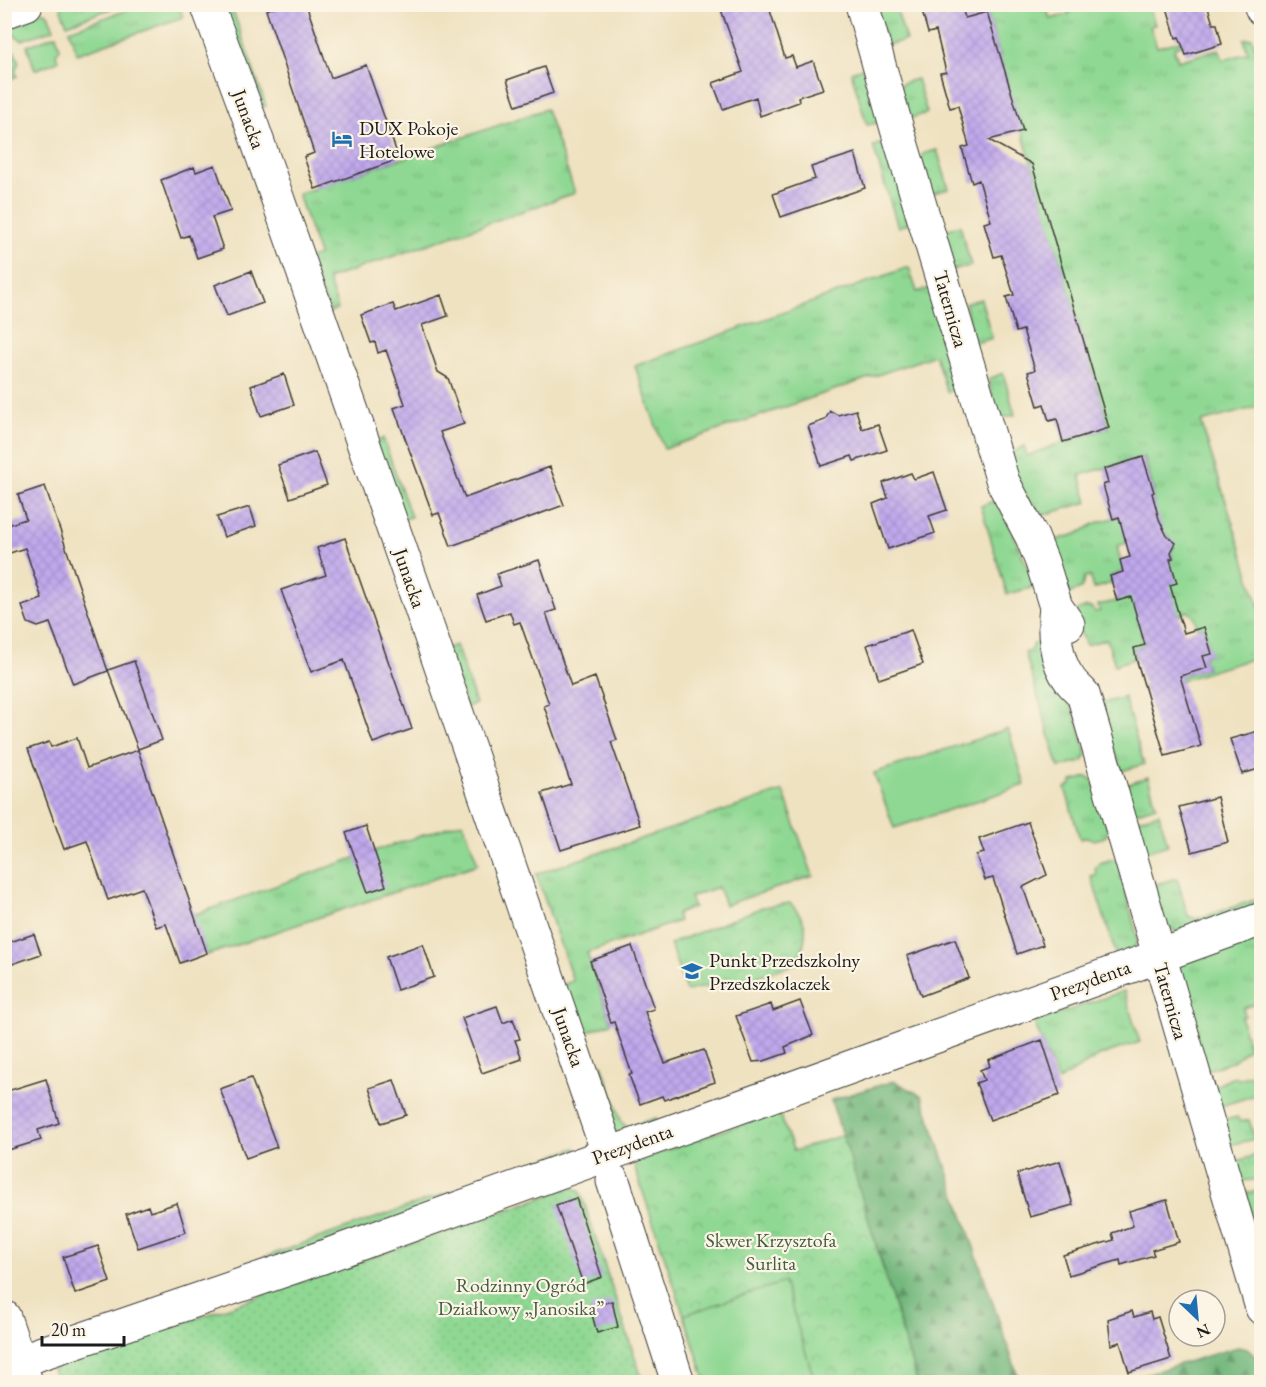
<svg xmlns="http://www.w3.org/2000/svg" width="1266" height="1387" viewBox="0 0 1266 1387" font-family="'EB Garamond',serif">
  <defs>
    <pattern id="grass-tufts" width="24" height="20" patternUnits="userSpaceOnUse" patternTransform="scale(1.5)"><rect width="24" height="20" fill="#8fd893"/><path d="M3 7l-1-3M5 7V3M7 7l1-3M15 17l-1-3M17 17v-4M19 17l1-3" fill="none" stroke="#7bb97e"/></pattern>
    <pattern id="forest-firs" width="22" height="20" patternUnits="userSpaceOnUse" patternTransform="scale(1.5)"><rect width="22" height="20" fill="#73b87d"/><path d="M5 1l3.5 6h-7zM16 11l3.5 6h-7z" fill="#5e9566"/></pattern>
    <pattern id="park-crowns" width="20" height="18" patternUnits="userSpaceOnUse" patternTransform="scale(1.5)"><rect width="20" height="18" fill="#8fd893"/><path d="M2 6a3 3 0 1 1 6 0M12 15a3 3 0 1 1 6 0" fill="none" stroke="#7bb97e"/></pattern>
    <pattern id="garden-dots" width="8" height="8" patternUnits="userSpaceOnUse" patternTransform="scale(1.5)"><rect width="8" height="8" fill="#8fd893"/><path d="M2 2h.1M6 6h.1" fill="none" stroke="#7bb97e" stroke-width="1.8" stroke-linecap="round"/></pattern>
    <pattern id="building-cross-hatch" width="8" height="8" patternUnits="userSpaceOnUse" patternTransform="scale(1.5)"><rect width="8" height="8" fill="#c0a8ec"/><path d="M0 0l8 8M0 8l8-8" fill="none" stroke="#a490ca"/></pattern>
  </defs>
  <rect width="100%" height="100%" fill="#fcf5e5"/>
  <filter id="ink" filterUnits="userSpaceOnUse"><feTurbulence type="fractalNoise" baseFrequency=".0167" numOctaves="2"/><feDisplacementMap in="SourceGraphic" scale="12" xChannelSelector="R" yChannelSelector="G"/><feConvolveMatrix kernelMatrix="1 2 1 2 8 2 1 2 1" color-interpolation-filters="sRGB"/></filter>
  <filter id="wash" filterUnits="userSpaceOnUse"><feTurbulence type="fractalNoise" baseFrequency=".008" numOctaves="4" result="noise"/><feDisplacementMap in="SourceGraphic" scale="24" xChannelSelector="R" yChannelSelector="G"/><feGaussianBlur stdDeviation="1.35" result="paint"/><feColorMatrix in="noise" values="0 0 0 0 0 0 0 0 0 0 0 0 0 0 0 0 0 1.4 0 .05"/><feComposite in="paint" operator="in"/></filter>
  <g filter="url(#wash)">
    <rect width="100%" height="100%" fill="#efe2c1"/>
    <path fill="url(#grass-tufts)" stroke="#567a58" stroke-width="1.5" d="M 62,5 L 64,4 L 122,5 L 67,24 L 61,10 Z
      M 142,5 L 179,5 L 183,17 L 77,54 L 69,30 Z
      M 225,5 L 231,5 L 266,106 L 260,108 L 222,23 L 229,14 Z
      M 874,5 L 895,5 L 906,40 L 887,45 Z
      M 985,5 L 1046,5 L 1050,19 L 1069,14 L 1066,5 L 1149,5 L 1155,25 L 1150,26 L 1157,47 L 1185,40 L 1186,44 L 1174,47 L 1178,61 L 1219,49 L 1223,60 L 1248,53 L 1244,39 L 1252,38 L 1262,69 L 1261,406 L 1201,422 L 1261,613 L 1261,656 L 1146,691 L 1144,687 L 1207,668 L 1203,656 L 1211,654 L 1204,627 L 1198,629 L 1194,616 L 1187,611 L 1160,627 L 1141,632 L 1145,645 L 1134,648 L 1136,658 L 1115,665 L 1107,639 L 1086,645 L 1073,615 L 1075,611 L 1087,607 L 1093,608 L 1095,612 L 1100,611 L 1098,605 L 1117,601 L 1173,558 L 1171,552 L 1174,547 L 1171,540 L 1164,532 L 1117,546 L 1123,572 L 1110,576 L 1112,583 L 1093,589 L 1090,577 L 1085,577 L 1081,589 L 1068,594 L 1050,547 L 1053,541 L 1077,534 L 1096,523 L 1155,506 L 1152,493 L 1154,491 L 1144,457 L 1080,475 L 1088,502 L 1036,517 L 1007,456 L 1024,446 L 1027,456 L 1063,442 L 1109,428 Z
      M 43,11 L 48,14 L 54,29 L 22,40 L 16,37 L 8,28 L 9,23 Z
      M 56,35 L 60,48 L 56,55 L 58,61 L 35,70 L 27,46 Z
      M 14,51 L 19,62 L 15,70 L 17,76 L 5,81 L 5,54 Z
      M 865,67 L 881,122 L 867,125 L 851,72 Z
      M 917,79 L 927,113 L 908,119 L 898,89 L 903,83 Z
      M 546,109 L 575,193 L 328,279 L 338,309 L 330,312 L 307,259 L 319,255 L 298,194 Z
      M 891,141 L 910,223 L 898,227 L 873,146 Z
      M 937,150 L 949,189 L 929,194 L 920,160 L 923,154 Z
      M 960,225 L 971,266 L 951,270 L 944,231 Z
      M 909,267 L 917,292 L 934,287 L 963,387 L 947,392 L 935,355 L 664,449 L 635,366 Z
      M 981,299 L 992,338 L 974,344 L 965,303 Z
      M 1003,373 L 1015,415 L 996,419 L 989,379 Z
      M 383,438 L 411,517 L 401,520 L 375,443 Z
      M 993,501 L 1000,503 L 1034,583 L 1031,588 L 1007,594 L 981,506 Z
      M 1043,641 L 1076,718 L 1087,755 L 1083,761 L 1059,768 L 1025,653 L 1030,651 L 1033,644 Z
      M 456,645 L 476,704 L 466,707 L 445,649 Z
      M 1124,697 L 1144,764 L 1122,771 L 1097,705 Z
      M 1087,777 L 1093,780 L 1109,831 L 1105,837 L 1094,840 L 1087,837 L 1080,839 L 1065,788 L 1071,785 L 1072,781 Z
      M 1148,777 L 1156,806 L 1131,814 L 1126,785 Z
      M 783,791 L 813,876 L 725,905 L 718,887 L 690,897 L 694,907 L 677,914 L 679,921 L 587,953 L 611,1023 L 579,1035 L 562,985 L 573,981 L 536,874 Z
      M 1159,813 L 1168,845 L 1142,853 L 1132,821 Z
      M 463,822 L 478,864 L 207,955 L 193,915 L 374,851 Z
      M 1112,859 L 1118,861 L 1138,940 C 1134,951 1128,954 1117,957 L 1091,876 L 1097,874 L 1095,868 L 1100,863 Z
      M 1177,878 L 1188,916 L 1197,919 L 1261,898 L 1261,907 L 1179,933 L 1165,925 L 1154,890 L 1157,884 Z
      M 1261,927 L 1261,1002 L 1243,1008 L 1245,1016 L 1241,1017 L 1249,1048 L 1232,1062 L 1203,1071 L 1179,984 L 1179,964 Z
      M 1124,991 L 1140,1042 L 1101,1055 L 1058,1081 L 1034,1022 Z
      M 602,1064 L 622,1123 L 628,1127 L 656,1118 L 658,1124 L 627,1137 L 614,1132 L 594,1066 Z
      M 1261,1072 L 1261,1093 L 1215,1108 L 1209,1089 L 1236,1076 L 1238,1079 Z
      M 1237,1117 L 1240,1122 L 1249,1120 L 1255,1139 L 1225,1146 L 1219,1121 Z
      M 576,1148 L 578,1154 L 179,1294 L 176,1288 Z
      M 1261,1153 L 1261,1179 L 1241,1181 L 1232,1163 Z
      M 1261,1191 L 1261,1227 L 1254,1227 L 1246,1192 Z"/>
    <path fill="url(#forest-firs)" stroke="#486a4c" stroke-width="1.5" d="M 894,1081 L 922,1096 L 1020,1382 L 917,1382 L 881,1260 L 831,1100 Z
      M 1238,1347 L 1247,1349 L 1261,1362 L 1261,1382 L 1119,1382 Z"/>
    <path fill="url(#park-crowns)" stroke="#567a58" stroke-width="1.5" d="M 790,903 C 812,924 806,937 798,963 L 730,985 L 718,984 L 686,991 L 670,944 L 763,907 Z
      M 778,1111 L 794,1151 L 843,1135 L 917,1382 L 706,1382 L 633,1162 Z"/>
    <path fill="url(#garden-dots)" stroke="#567a58" stroke-width="1.5" d="M 572,1187 L 580,1191 L 643,1382 L 57,1382 L 52,1369 Z"/>
    <path fill="#8fd893" stroke="#567a58" stroke-width="1.5" d="M 1008,729 L 1025,785 L 894,828 L 874,773 Z
      M 784,1282 L 815,1382 L 706,1382 L 684,1315 Z"/>
    <g id="blocks">
      <path fill="url(#building-cross-hatch)" d="M 282,4 L 306,4 L 331,78 L 366,65 L 399,159 L 315,189 L 304,157 L 314,153 L 266,10 Z
        M 719,4 L 768,4 L 785,58 L 792,56 L 796,67 L 813,61 L 823,89 L 798,97 L 799,102 L 760,116 L 756,97 L 723,109 L 713,83 L 743,72 Z
        M 920,4 L 961,4 L 965,18 L 987,12 L 1023,131 L 989,140 L 1032,164 L 1109,428 L 1063,442 L 1057,419 L 1049,421 L 1044,404 L 1038,406 L 1028,372 L 1035,370 L 1023,330 L 1016,332 L 1006,297 L 1014,295 L 1001,255 L 994,257 L 984,223 L 991,221 L 979,180 L 972,183 L 962,148 L 969,146 L 958,106 L 950,108 L 940,73 L 946,72 L 936,31 L 928,33 Z
        M 1166,4 L 1207,4 L 1213,24 L 1217,24 L 1222,44 L 1186,55 L 1179,37 L 1176,38 Z
        M 544,67 L 553,93 L 516,106 L 507,80 Z
        M 855,153 L 865,188 L 781,217 L 773,194 L 815,179 L 811,167 Z
        M 215,165 L 231,211 L 212,217 L 223,249 L 197,258 L 189,235 L 181,238 L 161,180 L 194,167 L 196,172 Z
        M 251,271 L 263,303 L 227,316 L 215,285 Z
        M 441,295 L 448,316 L 422,325 L 438,372 L 448,378 L 464,424 L 440,432 L 465,498 L 550,467 L 564,505 L 451,546 L 439,513 L 433,515 L 394,408 L 405,404 L 386,350 L 378,353 L 375,342 L 371,343 L 361,315 L 393,304 L 396,311 Z
        M 284,374 L 294,405 L 261,416 L 251,386 Z
        M 856,410 L 862,429 L 878,424 L 887,450 L 854,461 L 852,456 L 821,466 L 808,426 L 825,420 L 830,411 L 838,415 Z
        M 315,452 L 327,485 L 290,498 L 278,465 Z
        M 1143,457 L 1154,492 L 1152,493 L 1159,519 L 1167,536 L 1176,543 L 1171,552 L 1173,558 L 1170,559 L 1177,583 L 1170,585 L 1184,633 L 1204,627 L 1212,654 L 1203,656 L 1207,668 L 1180,676 L 1201,746 L 1165,756 L 1136,658 L 1134,648 L 1145,645 L 1131,597 L 1117,601 L 1110,576 L 1123,572 L 1120,560 L 1130,557 L 1119,517 L 1113,519 L 1103,485 L 1108,483 L 1104,469 Z
        M 934,472 L 947,510 L 929,516 L 935,533 L 888,549 L 873,504 L 888,498 L 883,483 L 911,473 L 914,479 Z
        M 45,486 L 108,671 L 73,684 L 50,623 L 38,627 L 28,623 L 22,606 L 42,599 L 25,548 L 4,555 L 4,526 L 26,519 L 18,495 Z
        M 250,507 L 256,526 L 224,537 L 217,517 Z
        M 345,538 L 412,729 L 373,743 L 344,660 L 311,672 L 281,590 L 326,575 L 317,548 Z
        M 539,560 L 556,610 L 546,613 L 571,686 L 595,677 L 617,740 L 611,742 L 640,825 L 561,850 L 542,793 L 571,784 L 544,706 L 549,704 L 520,622 L 514,624 L 510,612 L 486,620 L 477,595 L 501,586 L 497,574 Z
        M 911,630 L 923,664 L 879,679 L 867,645 Z
        M 134,661 L 162,740 L 138,749 L 108,670 Z
        M 1262,730 L 1262,768 L 1242,774 L 1230,739 Z
        M 77,738 L 87,768 L 138,750 L 207,953 L 180,963 L 166,924 L 156,927 L 142,888 L 108,900 L 87,841 L 64,849 L 28,749 L 49,742 L 51,747 Z
        M 1217,797 L 1228,842 L 1192,852 L 1179,807 Z
        M 1028,822 L 1047,875 L 1023,887 L 1043,945 L 1017,954 L 993,878 L 985,880 L 976,855 L 984,853 L 979,839 Z
        M 366,826 L 386,886 L 368,892 L 346,833 Z
        M 34,934 L 41,954 L 4,967 L 4,944 Z
        M 955,939 L 969,978 L 921,996 L 907,956 Z
        M 423,944 L 434,977 L 397,990 L 386,957 Z
        M 632,946 L 654,1009 L 645,1012 L 665,1063 L 704,1050 L 715,1082 L 664,1100 L 662,1096 L 640,1104 L 629,1075 L 632,1074 L 614,1022 L 611,1023 L 590,961 Z
        M 800,1001 L 813,1035 L 785,1047 L 787,1053 L 764,1061 L 753,1062 L 736,1016 L 771,1004 L 773,1011 Z
        M 497,1006 L 503,1023 L 513,1019 L 520,1039 L 515,1040 L 522,1059 L 482,1073 L 462,1018 Z
        M 1042,1040 L 1060,1095 L 990,1120 L 976,1083 L 984,1080 L 980,1070 L 990,1066 L 988,1060 Z
        M 251,1078 L 277,1147 L 246,1158 L 220,1089 Z
        M 46,1079 L 59,1123 L 38,1130 L 41,1140 L 8,1150 L 4,1137 L 4,1092 Z
        M 394,1080 L 406,1115 L 381,1123 L 369,1088 Z
        M 1060,1161 L 1073,1205 L 1030,1217 L 1017,1174 Z
        M 576,1198 L 602,1277 L 583,1284 L 556,1205 Z
        M 1167,1200 L 1179,1242 L 1152,1250 L 1154,1255 L 1121,1265 L 1120,1260 L 1069,1275 L 1063,1255 L 1114,1240 L 1112,1233 L 1133,1226 L 1129,1211 Z
        M 177,1203 L 186,1232 L 138,1248 L 126,1214 L 148,1206 L 150,1212 Z
        M 98,1246 L 110,1282 L 75,1294 L 63,1257 Z
        M 612,1301 L 618,1327 L 597,1333 L 590,1307 Z
        M 1132,1311 L 1134,1317 L 1150,1312 L 1152,1319 L 1158,1317 L 1171,1359 L 1129,1372 L 1120,1342 L 1111,1345 L 1108,1319 Z"/>
    </g>
  </g>
  <g filter="url(#ink)">
    <use href="#blocks" fill-opacity="0" stroke="#3c3a35" stroke-width="1.5"/>
    <g fill="none" stroke-linecap="round" stroke-linejoin="round">
      <g stroke="#3c3a35" stroke-width="35">
        <path id="minor" d="M 207,4 L 250,120 L 414,588 L 608,1153
          M 862,4 L 897,129 L 1003,482 L 1032,537 L 1042,562 L 1056,607 L 1068,624
          M 1260,4 L 1262,9
          M 4,12 L 26,4
          M 1056,607 C 1053,630 1055,661 1070,680 C 1073,685 1079,689 1083,694 L 1262,1308
          M 613,1181 L 678,1382
          M 4,1317 L 26,1382
          M 4,1372 L 19,1362 L 39,1354 L 320,1258 L 1262,919"/>
      </g>
      <use href="#minor" stroke="#fff" stroke-width="33"/>
    </g>
  </g>
  <defs>
    <g id="hotel-bare" transform="scale(1.62)"><path d="M-6-4.5h1.5V1H6V5H4.5V3h-9V5H-6ZM-4 0a1.8 1.8 0 1 1 3.6 0ZM.5 0V-2.5h3Q6-2.5 6 0Z" fill="#1f6fb2" stroke="#fcf5e5" stroke-width="2.5" paint-order="stroke"/></g>
    <g id="school-bare" transform="scale(1.62)"><path d="M0-5L7-2L0 1L-7-2ZM-4 1L0 2.5L4 1V4Q0 6-4 4Z" fill="#1f6fb2" stroke="#fcf5e5" stroke-width="2.5" paint-order="stroke"/></g>
  </defs>
  <g fill-rule="evenodd">
    <use href="#hotel-bare" x="342" y="139"/>
    <use href="#school-bare" x="692" y="971"/>
  </g>
  <g text-anchor="middle" dominant-baseline="central" stroke-width="4.5" stroke-linejoin="round" paint-order="stroke">
    <g font-size="20" fill="#1c1c1c" stroke="#fcf5e5">
      <text transform="translate(249 119) rotate(70)">Junacka</text>
      <text transform="translate(951 309) rotate(74)">Taternicza</text>
      <text transform="translate(410 578) rotate(71)">Junacka</text>
      <text transform="translate(1090 980) rotate(-20)">Prezydenta</text>
      <text transform="translate(1171 1001) rotate(74)">Taternicza</text>
      <text transform="translate(569 1037) rotate(71)">Junacka</text>
      <text transform="translate(632 1144) rotate(-20)">Prezydenta</text>
    </g>
    <g font-size="20" fill="#1c1c1c" stroke="#fcf5e5" text-anchor="start">
      <text x="359" y="128">DUX Pokoje<tspan x="359" dy="23">Hotelowe</tspan></text>
      <text x="709" y="960">Punkt Przedszkolny<tspan x="709" dy="23">Przedszkolaczek</tspan></text>
    </g>
    <g font-size="20" fill="#445e46" stroke="#fcf5e5">
      <text x="771" y="1240">Skwer Krzysztofa<tspan x="771" dy="23">Surlita</tspan></text>
      <text x="521" y="1285">Rodzinny Ogród<tspan x="521" dy="23">Działkowy „Janosika”</tspan></text>
    </g>
  </g>
  <rect width="1266" height="1387" fill="none" stroke="#fcf5e5" stroke-width="24"/>
  <g transform="translate(1197 1318) rotate(154)"><circle r="28" fill="#fcf5e5" stroke="#a29e95" stroke-width="1.5"/>
  <path d="M0-4.5L10 22L0 15L-10 22Z" fill="#1f6fb2"/>
  <text y="-9" font-size="16" font-weight="bold" text-anchor="middle" fill="#1c1c1c">N</text>
  </g>
  <path d="M42 1336v9h82v-9" fill="none" stroke="#1c1c1c" stroke-width="3"/>
  <text x="51" y="1336" font-size="18" fill="#1c1c1c" stroke="#fcf5e5" stroke-width="4.5" paint-order="stroke">20 m</text>
</svg>
